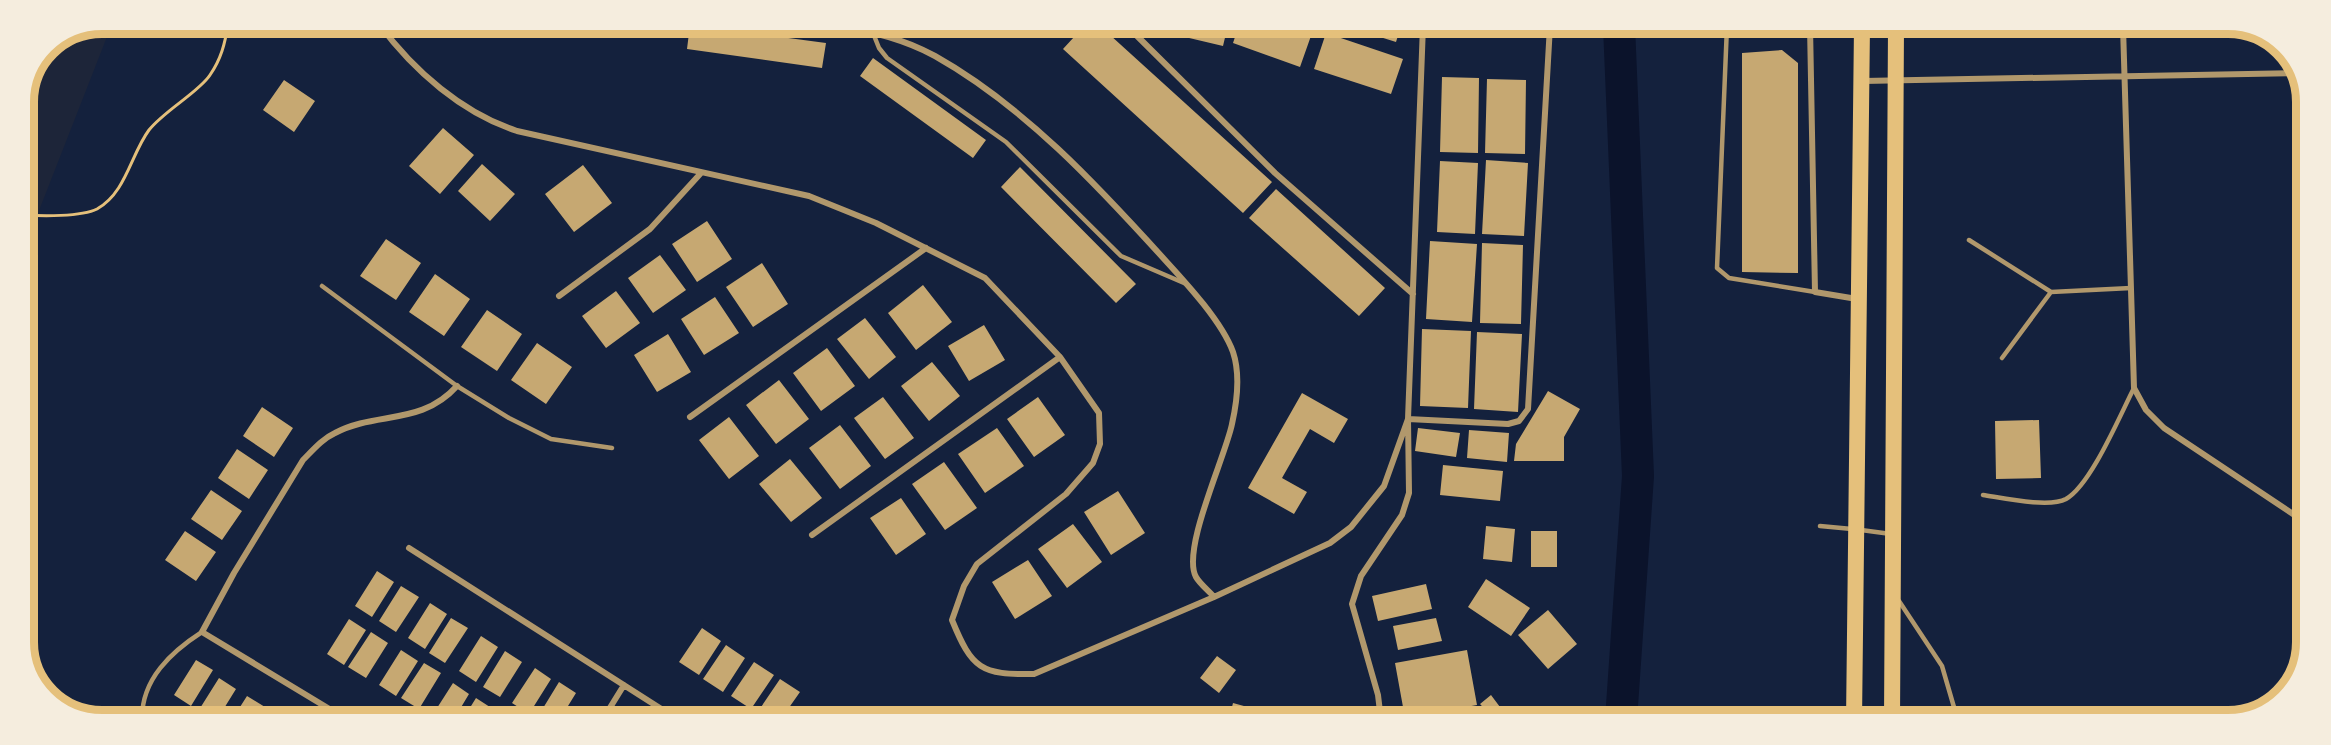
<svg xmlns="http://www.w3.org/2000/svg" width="2331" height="745" viewBox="0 0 2331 745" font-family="Karla,sans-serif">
  <rect width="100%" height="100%" fill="#14213d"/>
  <path fill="#1d2539" d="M 102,24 L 112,24 L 24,249 L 24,102 L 47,47 Z"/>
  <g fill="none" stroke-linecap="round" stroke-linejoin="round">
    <path stroke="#0b132b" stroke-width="32" d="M 1619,26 L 1638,476 L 1621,720"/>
  </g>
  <path fill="#c6a872" d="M 690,25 L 826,43 L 822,68 L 687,49 Z
    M 1085,25 L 1099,25 L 1272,182 L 1243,213 L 1063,49 Z
    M 1170,25 L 1228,25 L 1223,46 L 1168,33 Z
    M 1239,25 L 1291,26 L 1312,33 L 1300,67 L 1233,43 Z
    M 1345,26 L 1401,26 L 1396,42 Z
    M 1326,33 L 1403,59 L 1391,94 L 1314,69 Z
    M 1782,50 L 1798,63 L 1798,273 L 1742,272 L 1742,53 Z
    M 873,58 L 986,140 L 973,158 L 860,76 Z
    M 1442,77 L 1479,78 L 1478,153 L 1440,152 Z
    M 1487,79 L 1526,80 L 1525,154 L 1485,153 Z
    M 284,80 L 315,101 L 294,132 L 263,110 Z
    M 443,128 L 474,155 L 440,194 L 409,166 Z
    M 1486,160 L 1528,163 L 1524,236 L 1482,234 Z
    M 1440,161 L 1478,163 L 1475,234 L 1437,232 Z
    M 482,164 L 515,194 L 490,221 L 458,191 Z
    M 583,165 L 612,203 L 574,232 L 545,194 Z
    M 1020,167 L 1136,284 L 1116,303 L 1001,187 Z
    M 1276,189 L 1385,288 L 1359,316 L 1249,218 Z
    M 707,221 L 732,259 L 697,282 L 672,244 Z
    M 386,239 L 421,263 L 396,300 L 360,276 Z
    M 1430,241 L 1477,244 L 1472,322 L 1426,319 Z
    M 1482,243 L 1523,245 L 1521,324 L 1480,323 Z
    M 660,255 L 686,290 L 653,313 L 628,278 Z
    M 762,263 L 788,304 L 753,327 L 726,287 Z
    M 435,274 L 470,299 L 444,336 L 409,312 Z
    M 923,285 L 952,322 L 916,350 L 888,313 Z
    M 616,291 L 640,323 L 606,348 L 582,316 Z
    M 715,297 L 739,333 L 704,355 L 681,319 Z
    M 487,310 L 522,334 L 497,371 L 461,347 Z
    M 865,318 L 896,357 L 869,379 L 837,339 Z
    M 984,325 L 1005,360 L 969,381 L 948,346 Z
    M 1422,329 L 1471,331 L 1468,408 L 1420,406 Z
    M 1477,332 L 1522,334 L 1518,412 L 1474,409 Z
    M 668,334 L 691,372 L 657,392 L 634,355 Z
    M 537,343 L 572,367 L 546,404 L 511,380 Z
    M 827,348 L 855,386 L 821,411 L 793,373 Z
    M 932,362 L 960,396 L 929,421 L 901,386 Z
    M 779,380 L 809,419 L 776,444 L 746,405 Z
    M 1548,391 L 1580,409 L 1564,437 L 1564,461 L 1514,461 L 1516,444 Z
    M 1302,393 L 1348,419 L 1334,443 L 1310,429 L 1282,478 L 1307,492 L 1294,514 L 1248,488 Z
    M 883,397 L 914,438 L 885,459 L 854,418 Z
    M 1038,397 L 1065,435 L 1034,457 L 1007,419 Z
    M 262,407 L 293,428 L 274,457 L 243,436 Z
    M 729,417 L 759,456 L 729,479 L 699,440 Z
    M 2039,420 L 2041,478 L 1996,479 L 1995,421 Z
    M 840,425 L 871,466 L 840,489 L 809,448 Z
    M 997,428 L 1024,466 L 985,493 L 958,454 Z
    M 1418,428 L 1460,433 L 1456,457 L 1415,451 Z
    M 1469,430 L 1509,433 L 1507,462 L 1467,458 Z
    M 237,449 L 268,470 L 249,499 L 218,478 Z
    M 790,459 L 822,498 L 791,522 L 759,484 Z
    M 944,462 L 977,508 L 945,530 L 912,484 Z
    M 1443,465 L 1503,471 L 1500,501 L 1440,495 Z
    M 211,490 L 242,511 L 222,540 L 191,519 Z
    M 1118,491 L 1145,533 L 1111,555 L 1084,512 Z
    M 901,498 L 926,534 L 896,555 L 870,518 Z
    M 1073,524 L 1102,562 L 1067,588 L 1038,549 Z
    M 1486,526 L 1515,529 L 1512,562 L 1483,559 Z
    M 185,531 L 216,552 L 196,581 L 165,560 Z
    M 1531,531 L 1557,531 L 1557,567 L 1531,567 Z
    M 1028,560 L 1052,596 L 1015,619 L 992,582 Z
    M 377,571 L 394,582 L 372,617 L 355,606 Z
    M 1486,579 L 1530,608 L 1511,636 L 1468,607 Z
    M 1426,584 L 1432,609 L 1378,621 L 1372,596 Z
    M 401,586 L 419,597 L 396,632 L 379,621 Z
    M 430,603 L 447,614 L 425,649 L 408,638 Z
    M 1548,610 L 1577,644 L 1548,669 L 1518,635 Z
    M 451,618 L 468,628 L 445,663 L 429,653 Z
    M 1436,618 L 1442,641 L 1398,650 L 1393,626 Z
    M 349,619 L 366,630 L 344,665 L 327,654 Z
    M 702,628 L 721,641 L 699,675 L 679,662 Z
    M 371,632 L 388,643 L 366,678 L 348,667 Z
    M 481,636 L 498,647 L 476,682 L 459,671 Z
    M 726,645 L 745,658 L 723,692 L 703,679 Z
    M 401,650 L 418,661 L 396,696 L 379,685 Z
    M 1467,650 L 1477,705 L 1405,718 L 1395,663 Z
    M 505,651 L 522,662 L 500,697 L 483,687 Z
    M 1217,656 L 1236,670 L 1219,693 L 1200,678 Z
    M 196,660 L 213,670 L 191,706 L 174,695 Z
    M 754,662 L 774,675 L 751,709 L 731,696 Z
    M 424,663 L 441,673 L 419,709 L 401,698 Z
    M 535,668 L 551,679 L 529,714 L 512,703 Z
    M 219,678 L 236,689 L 218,718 L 205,718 L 197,713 Z
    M 780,679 L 800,692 L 781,719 L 767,719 L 757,713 Z
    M 559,682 L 576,693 L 560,719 L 539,719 L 537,718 Z
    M 453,683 L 469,694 L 454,719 L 430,719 Z
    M 1491,695 L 1500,707 L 1490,715 L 1480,704 Z
    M 247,696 L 265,707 L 257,718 L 233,718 Z
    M 476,698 L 493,709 L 487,719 L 463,719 Z
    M 1233,703 L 1262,711 L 1259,720 L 1229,719 Z
    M 267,710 L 280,718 L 262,718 Z"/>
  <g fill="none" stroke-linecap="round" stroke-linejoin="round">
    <path stroke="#e5c07b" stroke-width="3" d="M 24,215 C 41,216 81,217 97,209 C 126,193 131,154 149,130 C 165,110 199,92 210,75 C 221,59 225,44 228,24"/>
    <path stroke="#b1986c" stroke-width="4.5" d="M 1727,26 L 1717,268 L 1729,278 L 1815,292
      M 873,33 L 879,48 L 887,58 L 1006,142 L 1121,256 L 1184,283
      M 1969,240 L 2051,292
      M 322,286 L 457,386 L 509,418 L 551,439 L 612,448
      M 2002,358 L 2051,292 L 2131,288
      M 1983,495 C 2003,498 2049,508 2066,499 C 2091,485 2120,415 2134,388
      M 1820,526 L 1852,529
      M 1861,530 L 1891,534
      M 1899,601 L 1942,666 L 1958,721
      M 142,718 C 142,679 171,652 202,632"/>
    <path stroke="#b1986c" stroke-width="6" d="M 379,24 C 414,71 462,113 517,131 L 809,196 L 876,223 L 985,278 L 1060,357 L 1099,413 L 1100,444 L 1093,463 L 1066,494 L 977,564 L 964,586 L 952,620 C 972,669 981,675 1034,674 L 1214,597 L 1330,543 L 1351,527 L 1384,486 L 1408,419 L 1423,26
      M 831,25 C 868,30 902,38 935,56 C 1024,106 1098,186 1165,260 C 1187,284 1222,322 1233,352 C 1240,373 1237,402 1232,424 C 1226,455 1181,550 1196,577 C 1200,584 1209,591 1214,597
      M 1126,25 L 1275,173 L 1413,294
      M 1810,26 L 1815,292 L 1857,299
      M 2123,27 L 2134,388 L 2146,410 L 2164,428 L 2305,522
      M 1863,81 L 2297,73
      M 559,296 L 650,229 L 701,173
      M 690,417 L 926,248
      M 812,535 L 1060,357
      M 409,548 L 677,719
      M 346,719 L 202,632 L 234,573 L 303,460 C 313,450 322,439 335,433 C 377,411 421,426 457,386
      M 603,719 L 624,685
      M 1381,720 L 1378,695 L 1352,604 L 1361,576 L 1402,515 L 1409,493 L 1408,419 L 1508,424 L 1519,421 L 1528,409 L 1550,26"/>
    <path stroke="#e5c07b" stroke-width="16" d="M 1854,721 L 1862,26
      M 1892,721 L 1896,26"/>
  </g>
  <path d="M0 0H2331V745H0ZM102 34H2228A68 68 0 0 1 2296 102V642A68 68 0 0 1 2228 710H102A68 68 0 0 1 34 642V102A68 68 0 0 1 102 34Z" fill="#f5edde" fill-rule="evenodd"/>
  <path fill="none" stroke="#e5c07b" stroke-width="8" d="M102 34H2228A68 68 0 0 1 2296 102V642A68 68 0 0 1 2228 710H102A68 68 0 0 1 34 642V102A68 68 0 0 1 102 34Z"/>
</svg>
